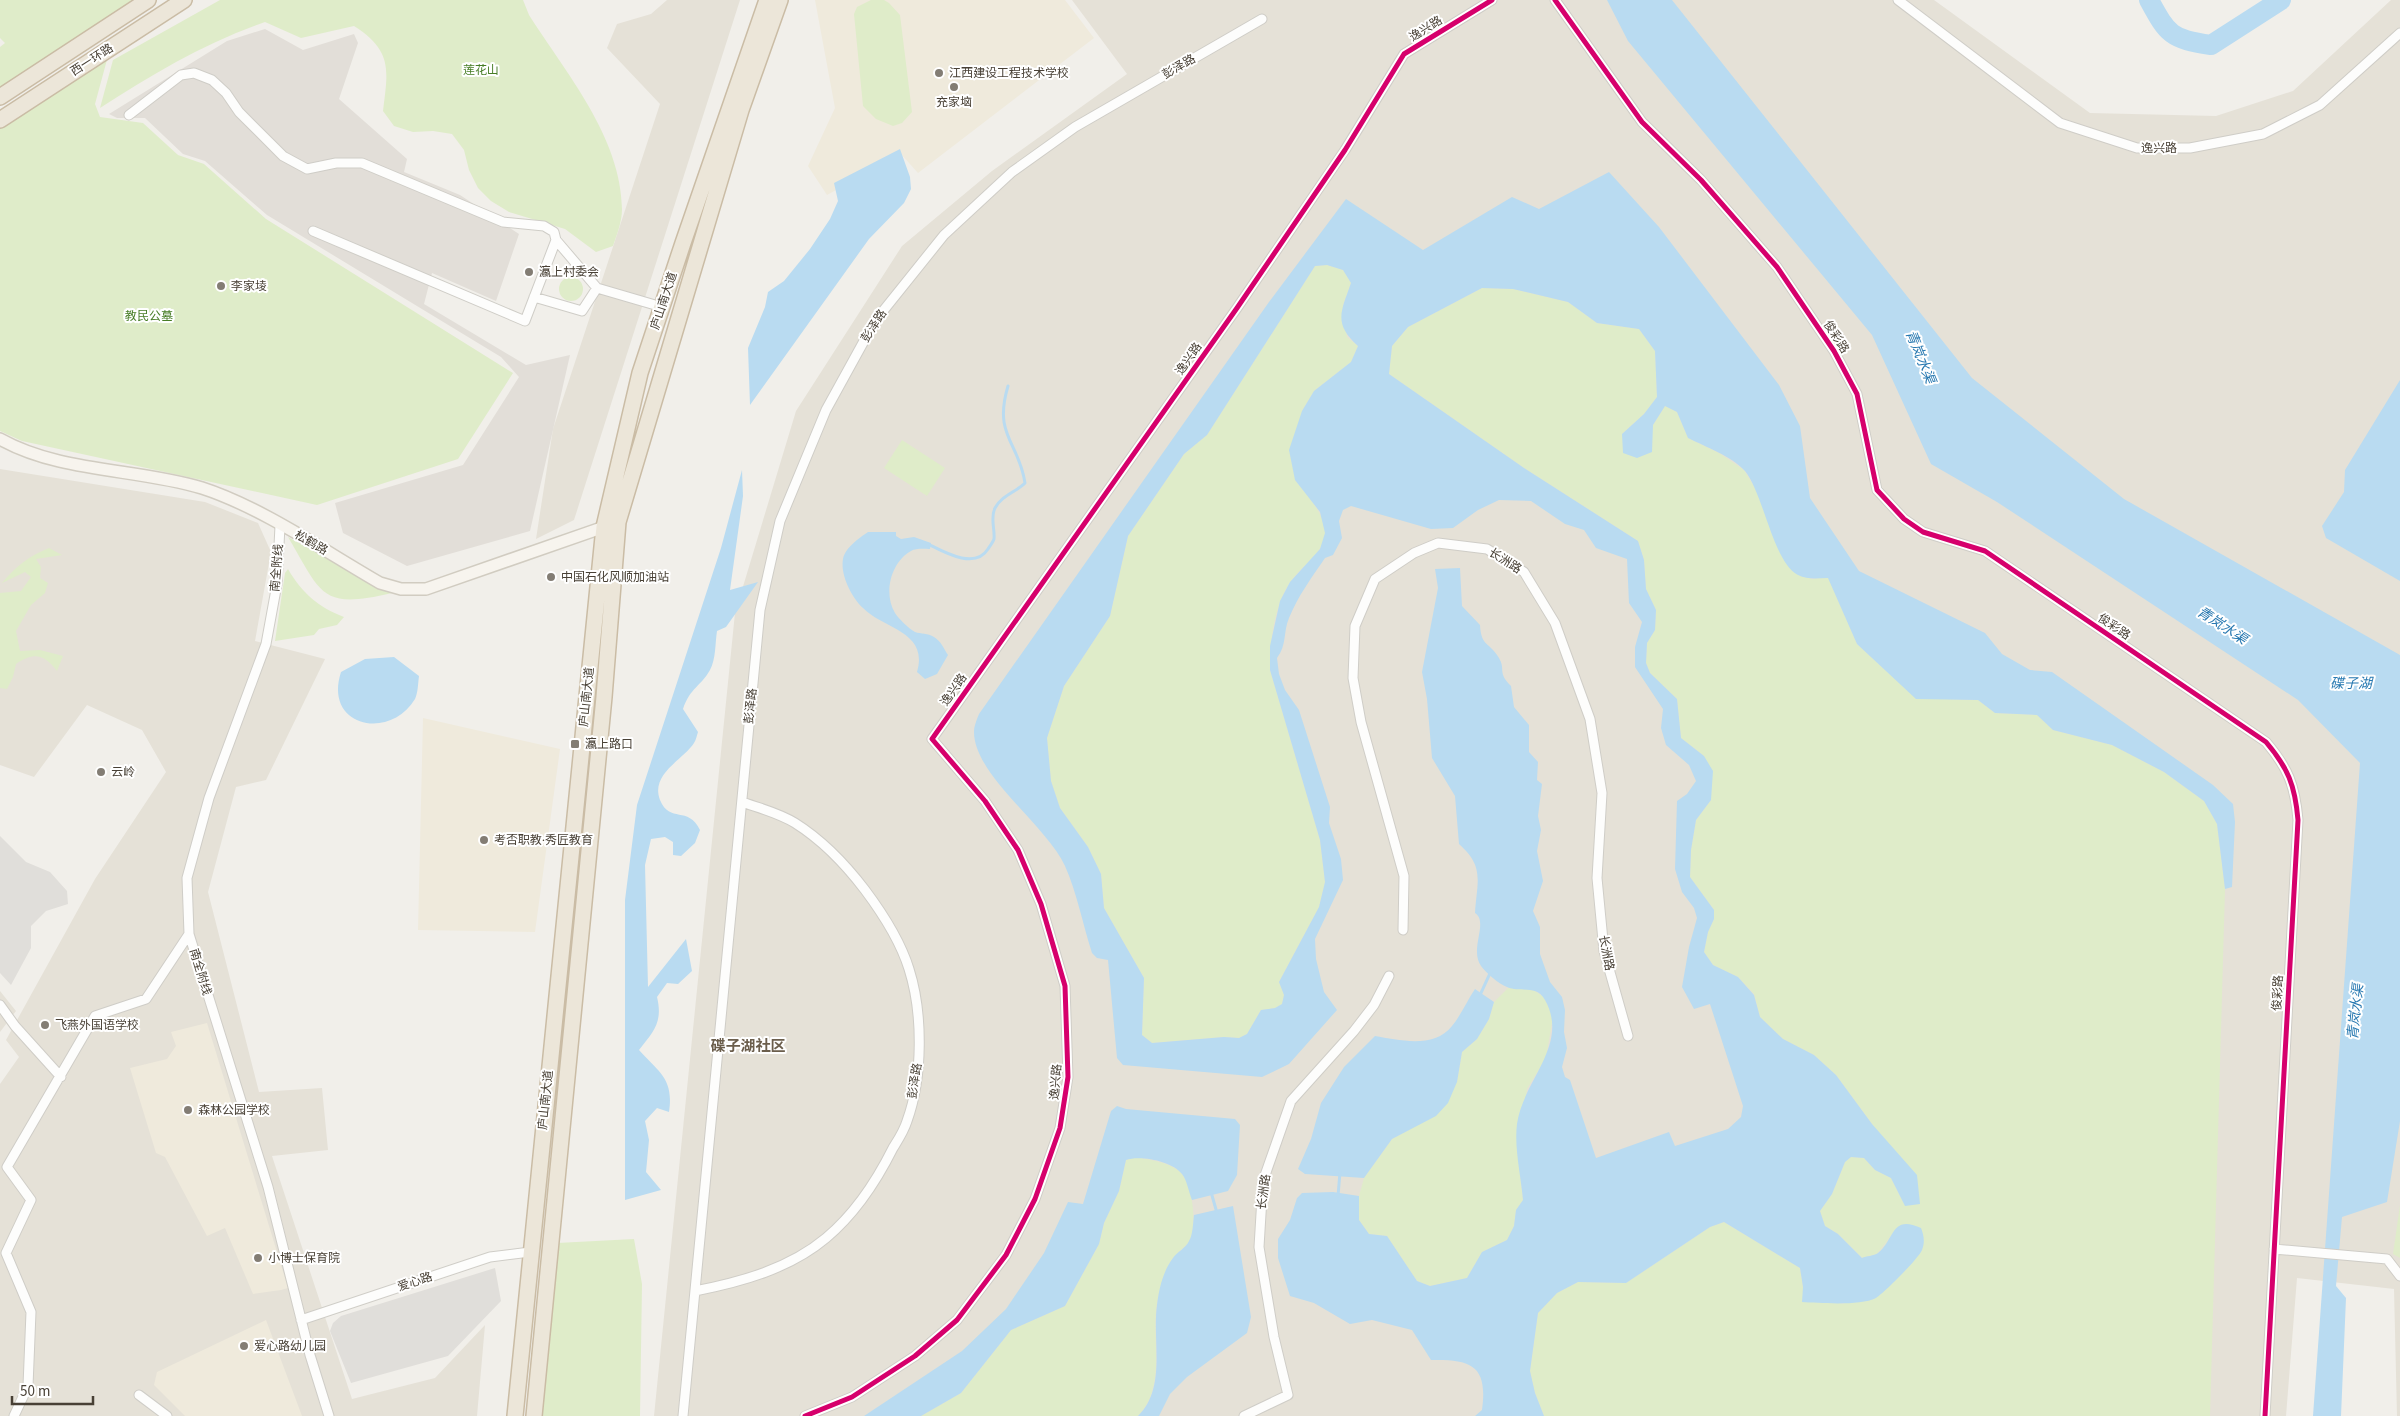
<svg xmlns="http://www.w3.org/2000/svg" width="2400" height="1416" viewBox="0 0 2400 1416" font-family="'Source Sans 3','Noto Sans SC',sans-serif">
  <rect width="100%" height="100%" fill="#f1efea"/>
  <path fill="#e5e1d7" d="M 667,0 L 740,0 L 574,520 L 536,539 L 553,429 L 660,104 L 607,48 L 617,24 L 651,14 Z
    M 1072,0 L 1934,0 L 2090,113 L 2216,116 L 2293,91 L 2391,0 L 2400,0 L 2400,1416 L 2397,1416 L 2394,1289 L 2297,1278 L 2286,1416 L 654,1416 L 735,613 L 796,411 L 902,246 L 992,171 L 1127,74 Z
    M 0,469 L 205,502 L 258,523 L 271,552 L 255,641 L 325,659 L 266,780 L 236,787 L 208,892 L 259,1092 L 322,1088 L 328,1150 L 272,1156 L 352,1399 L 435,1378 L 485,1325 L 477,1416 L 0,1416 L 0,1084 L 19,1057 L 6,1040 L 95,879 L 166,772 L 142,730 L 87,705 L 34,777 L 0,765 Z
    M 0,991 L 16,1011 L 0,1032 Z"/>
  <path fill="#e2ded8" d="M 265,29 L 303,50 L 354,34 L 358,43 L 339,99 L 407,159 L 404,172 L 460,195 L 519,234 L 496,301 L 432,273 L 424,304 L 526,365 L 570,355 L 530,531 L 407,566 L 343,533 L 335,503 L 463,465 L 519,377 L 501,357 L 267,215 L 205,161 L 183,154 L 145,118 L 117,118 L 109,114 L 227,41 Z"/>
  <path fill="#efeadc" d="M 815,0 L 1065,0 L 1094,38 L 918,173 L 901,154 L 827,195 L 808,166 L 835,108 Z
    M 423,718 L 560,749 L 535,932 L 418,930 Z
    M 207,1023 L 288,1288 L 281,1290 L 253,1294 L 225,1228 L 207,1236 L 165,1157 L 156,1153 L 130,1068 L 167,1059 L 176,1046 L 171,1032 Z
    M 266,1320 L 302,1416 L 185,1416 L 154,1385 L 157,1372 Z"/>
  <path fill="#dfecc9" d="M 0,0 L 136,0 L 0,88 L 0,47 L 5,43 L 0,38 Z
    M 220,0 L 523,0 L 529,15 C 566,73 621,137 622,209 C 622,222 617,234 613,246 L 596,252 L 565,229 L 509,212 L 491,201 L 478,188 L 469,170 L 464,150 L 452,134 L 433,131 L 413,132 L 394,126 L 383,111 C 388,70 393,51 354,26 L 301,38 L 265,22 C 206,42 153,74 100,108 L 113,60 Z
    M 871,0 L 884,0 L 889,3 L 900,15 L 912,112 L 902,123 L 893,126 L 876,119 L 863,106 L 854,14 L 857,7 Z
    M 108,56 L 95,104 L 100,117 L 143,123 L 178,155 L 204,164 L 266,219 L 513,373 L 458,459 L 317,505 L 22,441 L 0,431 L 0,127 Z
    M 1327,265 L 1343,270 L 1351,283 L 1343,305 L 1347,337 L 1358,346 L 1351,362 L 1314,391 L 1302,411 L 1295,480 C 1310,499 1337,526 1319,550 C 1311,561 1299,570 1291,581 C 1274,605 1270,641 1270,670 L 1320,840 L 1325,882 L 1319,907 L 1279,982 L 1284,995 L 1282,1004 L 1275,1008 L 1261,1010 L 1247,1034 L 1239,1038 L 1224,1037 L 1152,1043 L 1142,1035 L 1144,978 L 1104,908 L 1101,874 L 1088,847 L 1060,808 L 1051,781 L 1047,738 L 1064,686 L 1110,616 L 1128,536 L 1184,454 L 1207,435 L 1315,266 Z
    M559 289a12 12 0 1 1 24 0a12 12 0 1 1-24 0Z
    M 1482,288 L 1513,289 L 1568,302 L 1597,323 L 1639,329 L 1655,351 L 1657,397 L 1644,414 L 1622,434 L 1653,425 L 1665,406 L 1677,412 L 1688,438 L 1719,453 L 1744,470 L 1811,579 L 1828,577 L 1857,644 L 1916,698 L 1978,700 L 1995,713 L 2037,715 L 2053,730 L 2112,745 L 2164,772 L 2204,801 L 2217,824 L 2225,889 L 2210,1416 L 1544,1416 L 1535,1393 L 1530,1371 L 1538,1313 L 1557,1293 L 1578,1282 L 1626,1283 L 1710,1227 L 1724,1222 L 1800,1268 L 1803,1287 L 1843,1304 L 1898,1226 L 1877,1254 L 1862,1258 L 1838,1234 L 1825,1226 L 1820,1211 L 1832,1194 L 1845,1162 L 1851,1157 L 1864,1158 L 1875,1170 L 1891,1178 L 1905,1206 L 1872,1124 L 1836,1075 L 1814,1055 L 1783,1039 L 1760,1017 L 1754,994 L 1738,977 L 1713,965 L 1704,952 L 1708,932 L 1714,919 L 1714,910 L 1690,877 L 1691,850 L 1696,820 L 1711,800 L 1704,756 L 1681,738 L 1677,699 L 1650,673 L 1646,663 L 1647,643 L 1655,630 L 1656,610 L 1646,589 L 1644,560 L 1638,541 L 1524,468 L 1389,374 L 1392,346 L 1408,327 Z
    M 902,440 L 945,468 L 927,496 L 884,468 Z
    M 288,537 L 392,593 C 320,610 322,594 288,537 Z
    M 49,548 L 62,555 L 36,559 L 41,567 L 40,578 L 48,583 L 45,593 L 31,605 L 16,631 L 20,651 L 40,650 L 63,656 L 57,671 C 44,654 34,652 16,664 L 13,677 L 7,689 L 0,688 L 0,593 L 21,591 L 31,577 L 25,572 L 2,583 C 15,567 29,556 49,548 Z
    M 288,569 C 302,593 318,607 344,617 L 337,625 L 319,629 L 314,635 L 275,641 L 285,573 Z
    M 1508,988 L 1532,989 L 1544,997 L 1553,1017 L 1546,1058 L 1527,1089 L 1519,1164 L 1523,1200 L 1516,1210 L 1514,1226 L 1507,1240 L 1482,1252 L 1467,1278 L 1430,1286 L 1417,1281 L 1387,1236 L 1369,1234 L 1359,1220 L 1359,1196 L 1364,1178 L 1392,1139 L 1412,1128 L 1457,1082 L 1462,1052 L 1477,1039 L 1489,1019 L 1494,1002 Z
    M 1136,1157 C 1149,1160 1172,1162 1182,1174 C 1193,1188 1197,1224 1190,1240 C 1187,1246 1179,1251 1174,1257 C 1164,1270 1160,1287 1157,1303 C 1151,1340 1167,1387 1138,1416 L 921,1416 L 961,1393 L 1011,1330 L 1065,1306 L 1099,1244 L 1104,1223 L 1119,1191 L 1126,1160 Z
    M 2400,1205 L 2400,1258 L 2393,1254 Z
    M 634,1239 L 642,1284 L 640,1416 L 541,1416 L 557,1243 Z"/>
  <path fill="#e0deda" d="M 0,836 L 26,862 L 50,872 L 67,891 L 68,904 L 46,911 L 31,926 L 31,948 L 11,985 L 0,973 Z
    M 495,1268 L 501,1301 L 448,1356 L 351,1383 L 330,1331 L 333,1323 L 341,1316 Z"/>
  <path fill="#b9dbf1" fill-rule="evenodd" d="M 1607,0 L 1672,0 L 1972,378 L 2124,499 L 2400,655 L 2400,1121 L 2387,1202 L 2342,1217 L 2336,1286 L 2346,1298 L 2341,1416 L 2313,1416 L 2360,763 L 2298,700 L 1997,502 L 1931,464 L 1872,335 L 1628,41 Z
    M 900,149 L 910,177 L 911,189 L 904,203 L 869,239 L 750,405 L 748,348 L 765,307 L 768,292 L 784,281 L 810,249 L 830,219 L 838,201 L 834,183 Z
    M 1609,172 L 1659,227 L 1779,385 L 1800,426 L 1810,498 L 1859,571 L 1985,633 L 2002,654 L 2030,670 L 2052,672 L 2213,785 L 2233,804 L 2235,822 L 2232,887 L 2225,889 L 2217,824 L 2204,801 L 2164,772 L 2112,745 L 2053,730 L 2037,715 L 1995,713 L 1978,700 L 1916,699 L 1857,644 L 1828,578 C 1818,578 1808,580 1798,575 C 1773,562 1764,495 1745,471 C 1733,457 1704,446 1688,438 L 1677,412 L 1665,406 L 1653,425 L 1652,452 L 1637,458 L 1623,453 L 1622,434 L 1644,414 L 1657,397 L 1655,351 L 1639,329 L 1597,323 L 1568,302 L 1513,289 L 1482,288 L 1408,327 L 1392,346 L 1389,374 L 1524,468 L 1638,541 L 1644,560 L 1646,589 L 1656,610 L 1655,630 L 1647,643 L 1646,663 L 1650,673 L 1677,699 L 1681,738 L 1704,756 L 1713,771 L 1711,800 L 1696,820 L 1691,850 L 1690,877 L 1714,910 L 1714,919 L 1708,932 L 1704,952 L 1713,965 L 1738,977 L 1754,995 L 1760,1017 L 1783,1039 L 1814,1055 L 1836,1075 L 1872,1124 L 1917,1175 L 1920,1204 L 1905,1206 L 1891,1178 L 1875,1170 L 1864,1158 L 1851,1157 L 1845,1162 L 1832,1194 L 1820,1211 L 1825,1226 L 1838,1234 L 1862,1258 C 1866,1256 1874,1256 1878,1253 C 1895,1239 1891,1214 1921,1228 C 1924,1236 1925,1242 1922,1250 C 1919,1258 1884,1293 1876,1298 C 1860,1306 1821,1303 1802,1302 L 1803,1287 L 1800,1268 L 1724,1222 L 1710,1227 L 1626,1283 L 1578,1282 L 1557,1293 L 1538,1313 L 1530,1371 L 1535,1393 L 1544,1416 L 1475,1416 L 1482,1410 C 1488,1366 1472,1359 1431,1360 L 1412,1330 L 1372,1320 L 1350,1324 L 1314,1303 L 1290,1296 L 1278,1258 L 1278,1239 L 1290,1220 L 1297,1198 L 1302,1193 L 1333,1192 L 1359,1196 L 1359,1220 L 1369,1234 L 1387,1236 L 1417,1281 L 1430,1286 L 1467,1278 L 1482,1252 L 1507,1240 L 1514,1226 L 1516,1210 L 1523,1200 C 1521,1176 1514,1148 1517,1124 C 1523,1080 1570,1045 1545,1000 C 1536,984 1521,993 1507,987 C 1499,984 1486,973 1481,966 C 1469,949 1489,922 1475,913 C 1477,881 1485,867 1459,844 L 1455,796 L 1432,758 L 1427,699 L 1422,672 L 1438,588 L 1435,569 L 1460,568 L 1462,606 L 1480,625 C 1481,647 1490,642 1499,658 C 1506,670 1497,672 1511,686 L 1514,707 L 1529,725 L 1529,752 L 1538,762 L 1537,780 L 1542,784 L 1538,816 L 1541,830 L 1537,851 L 1543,881 L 1533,911 L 1540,927 L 1540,954 L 1550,982 L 1562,997 L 1565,1010 L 1564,1032 L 1567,1048 L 1562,1067 L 1565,1077 L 1570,1080 L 1596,1158 L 1669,1132 L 1675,1146 L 1728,1129 L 1741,1117 L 1743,1106 L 1710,1004 L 1694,1009 L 1682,987 L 1689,947 L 1697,918 L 1694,908 L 1682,892 L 1675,869 L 1677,801 L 1687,794 L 1696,781 L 1689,765 L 1666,745 L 1661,728 L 1663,709 L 1635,667 L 1635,647 L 1642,622 L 1629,603 L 1627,559 L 1596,548 L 1584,530 L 1565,524 L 1531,501 L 1499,500 L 1478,510 L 1453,528 L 1431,529 L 1351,506 L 1343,510 L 1339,521 L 1342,538 L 1333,555 L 1325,558 C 1312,577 1298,596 1289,618 C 1283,632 1287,645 1277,658 L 1279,674 L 1285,690 L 1299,710 L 1330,807 L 1329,823 L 1341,859 L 1343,880 L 1315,939 L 1316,959 L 1324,992 L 1337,1010 L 1289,1064 L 1262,1077 L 1123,1065 L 1117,1058 L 1108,960 L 1097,958 L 1092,953 C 1083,925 1077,893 1065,866 C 1046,825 974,775 974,732 C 974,726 977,719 979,714 L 1269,302 L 1346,199 L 1423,250 L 1512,197 L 1539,209 ZM 1327,265 L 1343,270 L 1351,283 C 1341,312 1333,323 1358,346 L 1351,362 L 1314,391 L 1302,411 L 1289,450 L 1295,480 L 1320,512 L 1325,533 L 1320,549 L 1290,582 L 1280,601 L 1270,646 L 1270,670 L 1320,840 L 1325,882 L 1319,907 L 1279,982 L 1284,995 L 1282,1004 L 1275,1008 L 1261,1010 L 1247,1034 L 1239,1038 L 1224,1037 L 1152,1043 L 1142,1035 L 1144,978 L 1104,908 L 1101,874 L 1088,847 L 1060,808 L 1051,781 L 1047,738 L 1064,686 L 1110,616 L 1128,536 L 1184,454 L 1207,435 L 1315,266 Z
    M 2400,380 L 2400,581 L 2326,538 L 2322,526 L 2344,492 L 2345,470 Z
    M 742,470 L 743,496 L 730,590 L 758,582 L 726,627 L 717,631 C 715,644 716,659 710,670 C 701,686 690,688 683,709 L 698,732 C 697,735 696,740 694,743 C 683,760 650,774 660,800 C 670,824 688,805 700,830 L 695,843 L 681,856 L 673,855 L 673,842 L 665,837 L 651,839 L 645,865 L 648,987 L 686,939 L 692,971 L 678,984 L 667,983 L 657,997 C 663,1022 654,1031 639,1050 C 659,1072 674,1079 669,1112 L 657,1108 L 645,1121 L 649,1140 L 646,1172 L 661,1190 L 625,1200 L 625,900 L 637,805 L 721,548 Z
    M 868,532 L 896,532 L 896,536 L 901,539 L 914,537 L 931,543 L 930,549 C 925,549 916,548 911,551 C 891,562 883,593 895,613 C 899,619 908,628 915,632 C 921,634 928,633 934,637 C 941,641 944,649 948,655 L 937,674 L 925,679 L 917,672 C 929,631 883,629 863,608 C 852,598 840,575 843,559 C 845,548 859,538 868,532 Z
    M 394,657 L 419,676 C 418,683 418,693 415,699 C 390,741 323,727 341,672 L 365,659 Z
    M 1475,989 L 1494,1002 L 1489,1019 L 1477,1039 L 1462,1052 L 1457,1082 L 1448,1103 L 1436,1116 L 1392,1139 L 1364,1178 L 1305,1174 L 1298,1169 L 1311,1139 L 1321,1103 L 1344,1067 L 1375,1036 C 1399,1040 1434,1049 1452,1026 C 1461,1015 1467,1001 1475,989 Z
    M 1117,1106 L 1126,1109 L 1235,1119 L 1240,1125 L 1237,1175 L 1228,1191 L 1192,1200 C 1189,1193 1187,1180 1182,1174 C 1172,1161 1140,1155 1126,1160 L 1119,1191 L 1104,1223 L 1099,1244 L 1065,1306 L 1011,1330 L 961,1393 L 921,1416 L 864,1416 L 962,1351 L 1006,1309 L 1044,1253 L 1068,1202 L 1083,1204 L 1111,1111 Z
    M 1233,1206 L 1251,1317 L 1247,1333 L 1187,1377 L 1170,1394 L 1159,1416 L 1138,1416 C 1167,1388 1152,1341 1157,1305 C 1159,1289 1163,1271 1173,1258 C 1177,1252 1186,1248 1189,1241 C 1193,1235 1193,1222 1194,1215 Z"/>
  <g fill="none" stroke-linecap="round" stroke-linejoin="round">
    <path stroke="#b9dbf1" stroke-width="3" d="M 928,544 C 944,552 975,570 988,549 C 990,546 993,542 994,539 C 995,528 990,518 995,508 C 1001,496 1016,492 1025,483 C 1019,442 993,436 1008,386
      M 1480,995 L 1491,971
      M 1211,1192 L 1217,1213
      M 1338,1196 L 1340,1172"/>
    <path stroke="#b9dbf1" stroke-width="20" d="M 2149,0 C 2168,35 2171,39 2211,45 L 2281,0"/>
    <g stroke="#cfcdc7" stroke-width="11">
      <path id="street" d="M 1555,0 L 1642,122 L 1701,180 L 1777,267 L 1834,351 L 1857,394 L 1877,490 L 1904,519 L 1923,532 L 1985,551 L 2266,742 C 2288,768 2295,785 2298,820 L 2265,1416
        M 1898,0 L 2060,123 L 2137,148 L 2190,148 L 2263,134 L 2320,105 L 2400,33
        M 129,115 L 181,75 L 194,73 L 212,80 L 226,93 L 239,112 L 283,156 L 307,169 L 336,163 L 362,163 L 503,222 L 544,226 L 554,232 L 556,240 L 597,288 L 662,307
        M 313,231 L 525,321 L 556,240
        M 534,297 L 582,311 L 597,288
        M 280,526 L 277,584 L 266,644 L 209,798 L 187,878 L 189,934 L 268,1187 L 310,1355 L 329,1416
        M 1403,930 L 1404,876 L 1361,722 L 1353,678 L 1355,626 L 1375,579 L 1414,553 L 1438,543 L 1487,549 L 1524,572 L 1555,623 L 1590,719 L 1602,793 L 1597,878 L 1604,951 L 1628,1036
        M 0,1005 L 15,1026 L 61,1077
        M 2274,1249 L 2387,1259 L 2400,1276
        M 695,1291 C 741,1282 789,1269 826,1238 C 856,1213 876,1182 893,1148 C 898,1140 904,1131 907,1121 C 923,1077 923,1013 909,969 C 900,940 883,914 865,890 C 846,865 822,840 795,823 C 779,813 759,808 742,802
        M 301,1320 L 490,1257 L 530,1252
        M 139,1395 L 167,1416
        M 14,1416 L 28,1386 L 31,1312 L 6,1253 L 31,1200 L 7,1167 L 95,1016 L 146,999 L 189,934
        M 683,1416 L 760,610 L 780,521 L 826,410 L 875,321 L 944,235 L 1012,172 L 1075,127 L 1262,19
        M 805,1416 L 852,1397 L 915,1356 L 957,1320 L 1006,1255 L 1035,1199 L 1060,1128 L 1068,1077 L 1065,986 L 1041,904 L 1018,850 L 985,801 L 932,739 L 1237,308 L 1345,150 L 1404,54 L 1492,0
        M 1244,1416 L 1288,1395 L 1274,1337 L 1259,1247 L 1263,1181 L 1291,1101 L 1354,1031 L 1374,1005 L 1389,976"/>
    </g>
    <g stroke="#d1ccc1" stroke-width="14">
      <path id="secondary" d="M 0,439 C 61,473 136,468 202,488 C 261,507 326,552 380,583 L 401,589 L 426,589 L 610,525"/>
    </g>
    <g stroke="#cabca5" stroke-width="18">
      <path id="highway" d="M 0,97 L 148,0
        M 0,120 L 184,0
        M 515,1416 L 604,527 L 640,373 L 683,243 L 767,0
        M 534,1416 L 604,697 L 618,522 L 741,110 L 780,0"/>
    </g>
    <use href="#street" stroke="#fdfdfc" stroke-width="9"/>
    <use href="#secondary" stroke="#f7f4ee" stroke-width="11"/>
    <use href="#highway" stroke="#ece6d9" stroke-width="15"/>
    <g stroke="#fff" stroke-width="8">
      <path id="cycleway" d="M 1555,0 L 1642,122 L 1701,180 L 1777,267 L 1834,351 L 1857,394 L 1877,490 L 1904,519 L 1923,532 L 1985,551 L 2266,742 C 2288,768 2295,785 2298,820 L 2265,1416
        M 805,1416 L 852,1397 L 915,1356 L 957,1320 L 1006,1255 L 1035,1199 L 1060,1128 L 1068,1077 L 1065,986 L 1041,904 L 1018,850 L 985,801 L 932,739 L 1237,308 L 1345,150 L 1404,54 L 1492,0"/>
    </g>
    <use href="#cycleway" stroke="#d6006c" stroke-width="5"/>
  </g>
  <g fill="#837d74" stroke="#fff" stroke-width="2">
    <circle cx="939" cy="73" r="5"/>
    <circle cx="954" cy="87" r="5"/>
    <circle cx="529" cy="272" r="5"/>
    <circle cx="221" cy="286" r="5"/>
    <circle cx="551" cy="577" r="5"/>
    <rect x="570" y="739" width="10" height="10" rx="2.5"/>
    <circle cx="101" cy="772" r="5"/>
    <circle cx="484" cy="840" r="5"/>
    <circle cx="45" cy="1025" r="5"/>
    <circle cx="188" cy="1110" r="5"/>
    <circle cx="258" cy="1258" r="5"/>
    <circle cx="244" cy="1346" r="5"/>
  </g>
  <g text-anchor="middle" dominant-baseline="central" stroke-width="4" stroke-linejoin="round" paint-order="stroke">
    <g font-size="12" fill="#484035" stroke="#fff">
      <text transform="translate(1426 29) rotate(-32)">逸兴路</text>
      <text transform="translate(92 60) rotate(-33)">西一环路</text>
      <text transform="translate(1179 67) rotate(-30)">彭泽路</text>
      <text x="2159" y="148">逸兴路</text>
      <text transform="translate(664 301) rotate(-72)">庐山南大道</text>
      <text transform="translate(874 326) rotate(-57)">彭泽路</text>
      <text transform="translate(1836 337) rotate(57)">俊彩路</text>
      <text transform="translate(1189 359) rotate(-55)">逸兴路</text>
      <text transform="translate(311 543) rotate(30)">松鹤路</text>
      <text transform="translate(1505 561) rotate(32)">长洲路</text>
      <text transform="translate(277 568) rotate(-85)">南全附线</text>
      <text transform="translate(2114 627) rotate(34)">俊彩路</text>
      <text transform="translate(954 690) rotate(-55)">逸兴路</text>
      <text transform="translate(587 697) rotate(-84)">庐山南大道</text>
      <text transform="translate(751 706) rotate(-84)">彭泽路</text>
      <text transform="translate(1606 953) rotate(79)">长洲路</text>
      <text transform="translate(200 972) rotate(73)">南全附线</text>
      <text transform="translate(2278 993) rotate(-87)">俊彩路</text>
      <text transform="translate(915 1081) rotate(-81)">彭泽路</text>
      <text transform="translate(1056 1082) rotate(-85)">逸兴路</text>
      <text transform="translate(546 1100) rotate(-84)">庐山南大道</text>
      <text transform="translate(1264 1192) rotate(-82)">长洲路</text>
      <text transform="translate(415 1282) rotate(-18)">爱心路</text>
    </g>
    <g font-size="12" fill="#477d26" stroke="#fff">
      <text x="481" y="70">莲花山</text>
      <text x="149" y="316">教民公墓</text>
    </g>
    <g font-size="12" fill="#484035" stroke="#fff" text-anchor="start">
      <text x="949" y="73">江西建设工程技术学校</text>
      <text x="954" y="102" text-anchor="middle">充家垴</text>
      <text x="539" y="272">瀛上村委会</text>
      <text x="231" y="286">李家堎</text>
      <text x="561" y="577">中国石化风顺加油站</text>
      <text x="585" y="744">瀛上路口</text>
      <text x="111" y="772">云岭</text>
      <text x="494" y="840">考否职教·秀匠教育</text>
      <text x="55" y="1025">飞燕外国语学校</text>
      <text x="198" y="1110">森林公园学校</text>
      <text x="268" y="1258">小博士保育院</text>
      <text x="254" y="1346">爱心路幼儿园</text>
    </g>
    <g font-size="14" font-style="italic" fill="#2879b1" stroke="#fff">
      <text transform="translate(1920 357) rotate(68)">青岚水渠</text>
      <text transform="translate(2222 626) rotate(33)">青岚水渠</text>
      <text x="2351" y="684">碟子湖</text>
      <text transform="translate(2356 1012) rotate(-84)">青岚水渠</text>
    </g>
    <g font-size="15" font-weight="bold" fill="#6b5e4c" stroke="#fff">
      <text x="748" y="1046">碟子湖社区</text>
    </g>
  </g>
  <path d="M12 1396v8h81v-8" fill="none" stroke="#484035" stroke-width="2.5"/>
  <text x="20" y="1396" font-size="15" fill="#484035" stroke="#ffffff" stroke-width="4" paint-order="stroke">50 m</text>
</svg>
